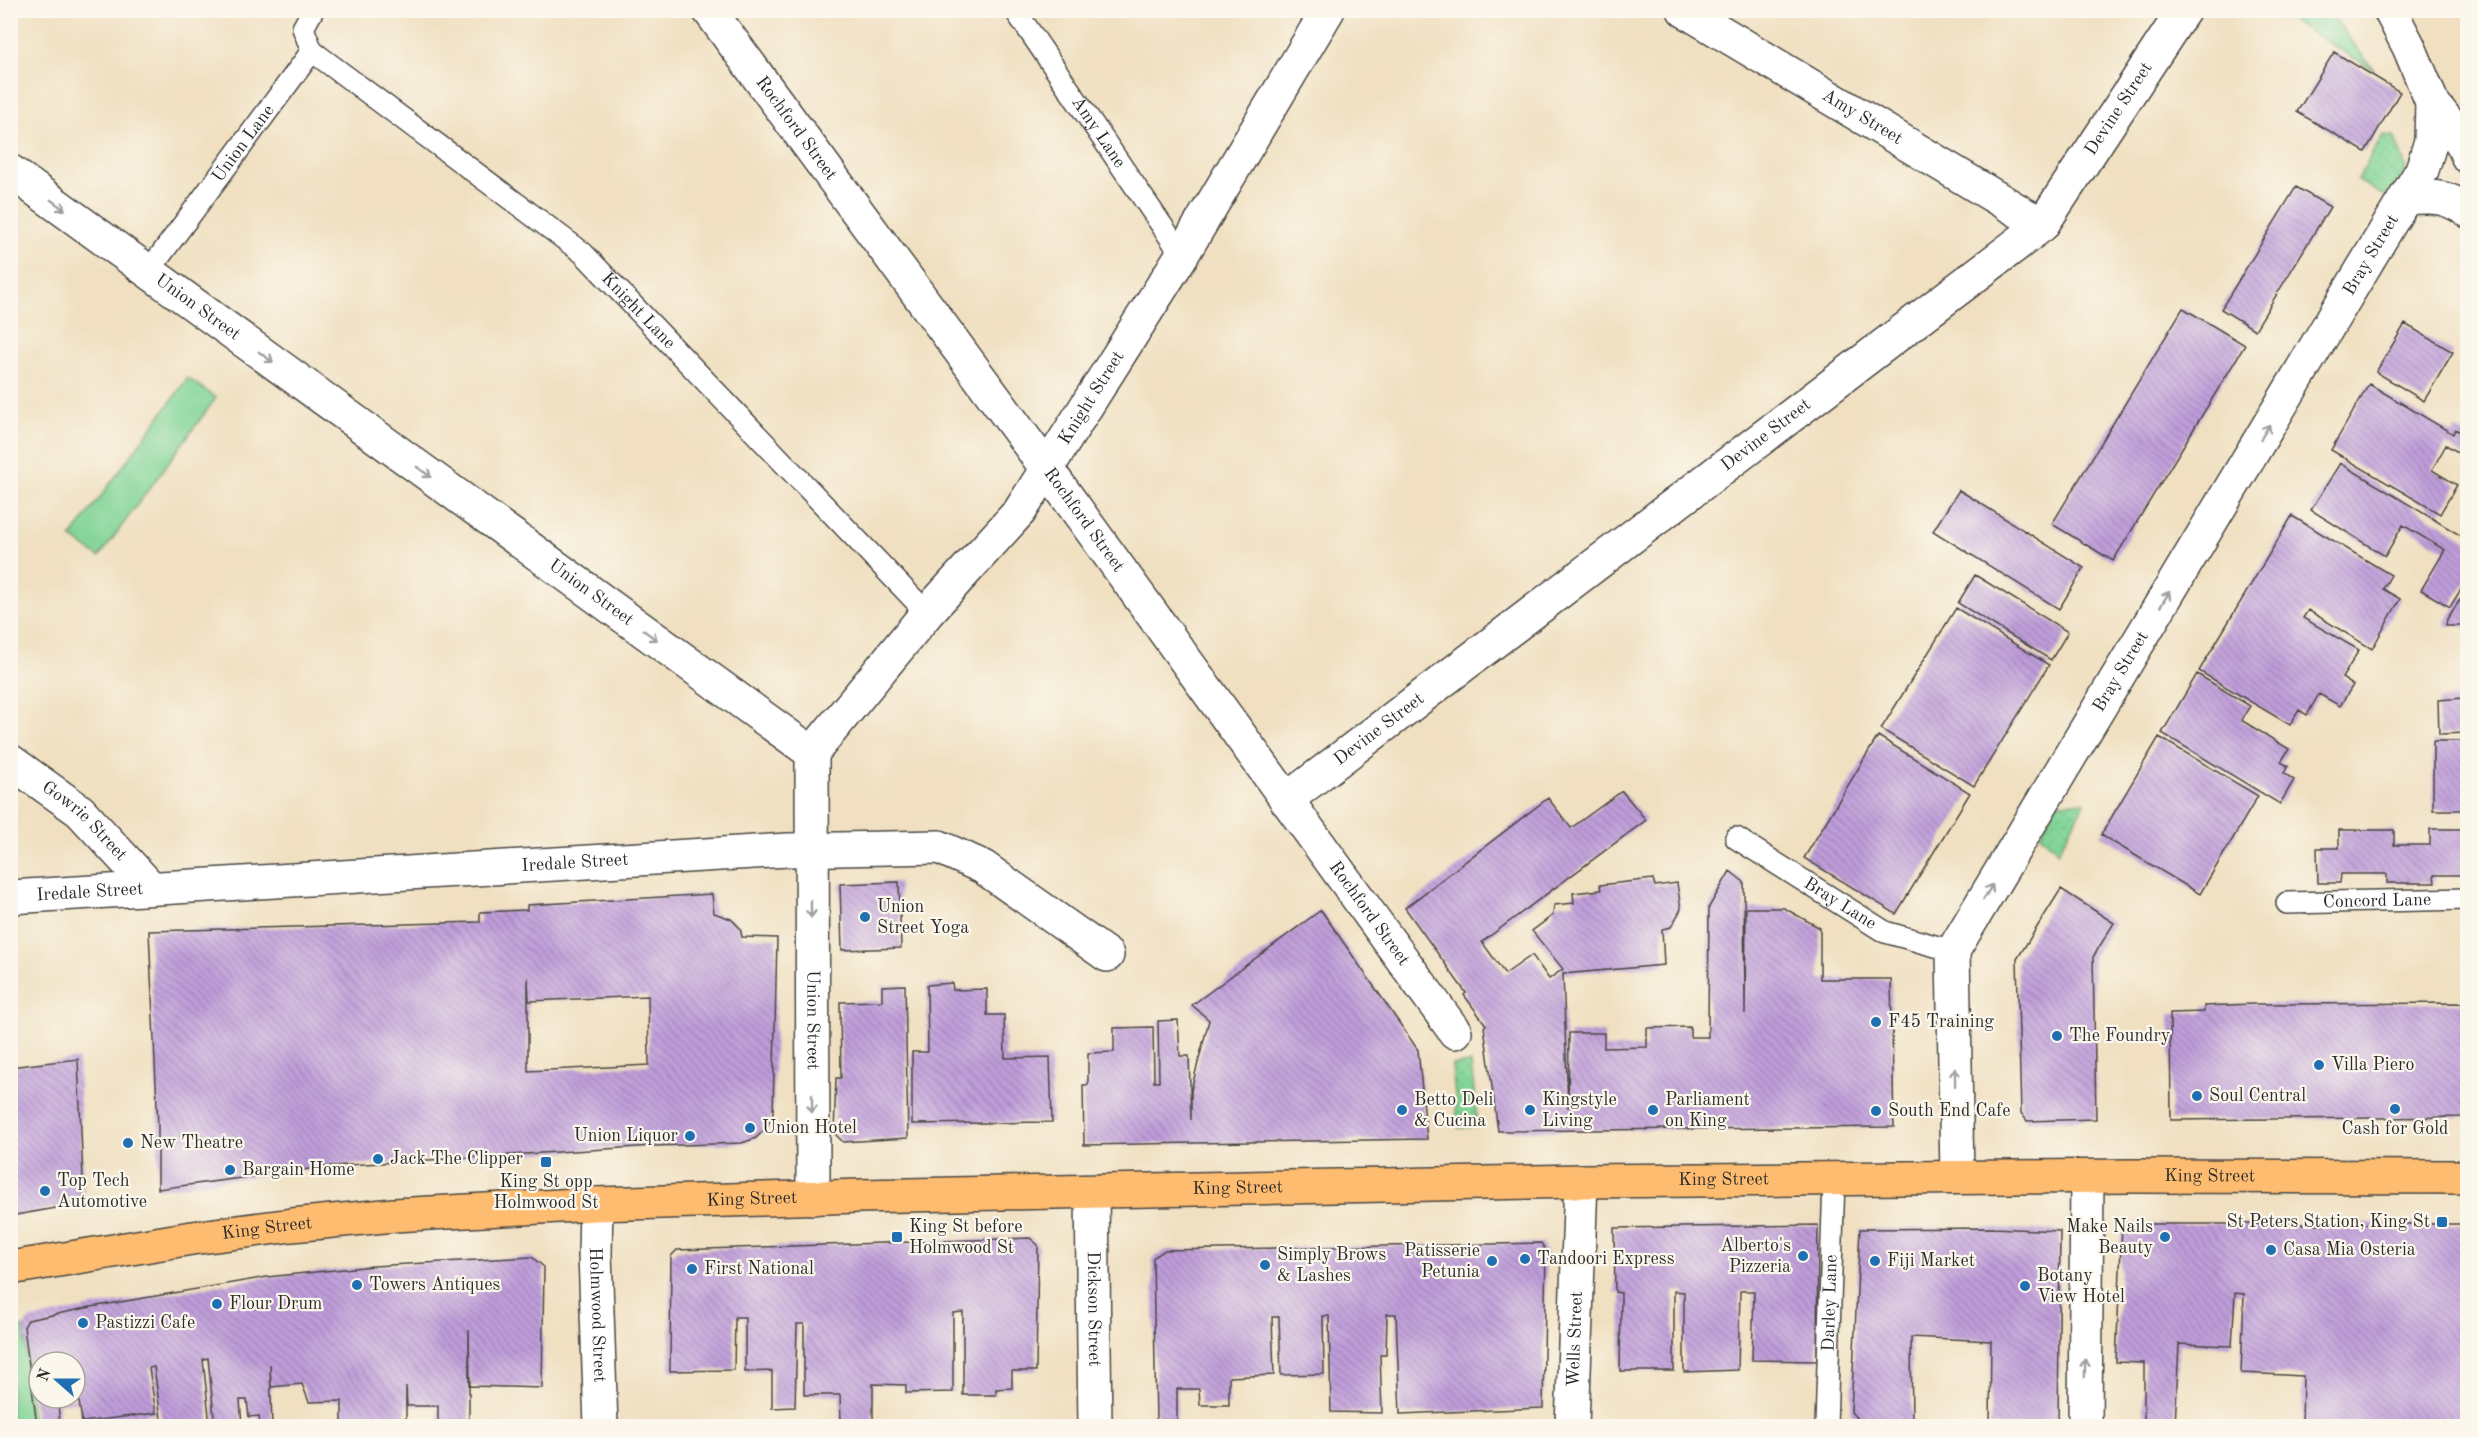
<svg xmlns="http://www.w3.org/2000/svg" width="2478" height="1437" viewBox="0 0 2478 1437" font-family="'Old Standard TT',serif">
  <defs>
    <pattern id="garden-dots" width="8" height="8" patternUnits="userSpaceOnUse" patternTransform="scale(1.5)"><rect width="8" height="8" fill="#81d496"/><path d="M2 2h.1M6 6h.1" fill="none" stroke="#70b681" stroke-width="1.8" stroke-linecap="round"/></pattern>
    <pattern id="building-back-hatch" width="6" height="6" patternUnits="userSpaceOnUse" patternTransform="scale(1.5)"><rect width="6" height="6" fill="#bf9dda"/><path d="M-1 5l2 2M0 0l6 6M5-1l2 2" fill="none" stroke="#9b80b1"/></pattern>
  </defs>
  <rect width="100%" height="100%" fill="#fbf7ec"/>
  <filter id="ink" filterUnits="userSpaceOnUse"><feTurbulence type="fractalNoise" baseFrequency=".0167" numOctaves="2"/><feDisplacementMap in="SourceGraphic" scale="12" xChannelSelector="R" yChannelSelector="G"/><feConvolveMatrix kernelMatrix="1 2 1 2 8 2 1 2 1" color-interpolation-filters="sRGB"/></filter>
  <filter id="wash" filterUnits="userSpaceOnUse"><feTurbulence type="fractalNoise" baseFrequency=".008" numOctaves="4" result="noise"/><feDisplacementMap in="SourceGraphic" scale="24" xChannelSelector="R" yChannelSelector="G"/><feGaussianBlur stdDeviation="1.35" result="paint"/><feColorMatrix in="noise" values="0 0 0 0 0 0 0 0 0 0 0 0 0 0 0 0 0 1.4 0 .05"/><feComposite in="paint" operator="in"/></filter>
  <g filter="url(#wash)">
    <rect width="100%" height="100%" fill="#f0e0c1"/>
    <path fill="#81d496" stroke="#568060" stroke-width="1.5" d="M 2276,11 L 2328,11 L 2374,70 Z
      M 188,378 L 216,398 L 99,557 L 71,537 Z
      M 24,1327 L 32,1426 L 11,1426 L 11,1329 Z"/>
    <path fill="url(#garden-dots)" stroke="#568060" stroke-width="1.5" d="M 2383,135 L 2394,136 L 2406,168 L 2393,193 L 2382,195 L 2357,180 Z
      M 2085,802 L 2058,852 L 2040,834 L 2057,803 Z
      M 1471,1063 L 1478,1127 L 1458,1128 L 1452,1065 Z"/>
    <g id="blocks">
      <path fill="url(#building-back-hatch)" fill-rule="evenodd" d="M 2334,52 L 2400,92 L 2365,152 L 2297,112 Z
        M 2296,187 L 2330,207 L 2255,330 L 2221,309 Z
        M 2183,308 L 2245,345 L 2113,561 L 2052,524 Z
        M 2405,324 L 2453,352 L 2424,401 L 2376,372 Z
        M 2369,384 L 2453,434 L 2455,429 L 2468,436 L 2468,458 L 2446,445 L 2432,470 L 2457,485 L 2440,514 L 2331,450 Z
        M 2340,463 L 2468,540 L 2468,578 L 2450,607 L 2421,590 L 2445,550 L 2403,525 L 2385,556 L 2311,510 Z
        M 1959,490 L 2084,568 L 2059,609 L 1933,531 Z
        M 2292,516 L 2391,575 L 2383,589 L 2400,599 L 2372,649 L 2308,610 L 2303,618 L 2359,650 L 2342,678 L 2353,685 L 2340,706 L 2319,694 L 2307,715 L 2299,710 L 2290,725 L 2199,671 Z
        M 1975,575 L 2068,632 L 2051,660 L 1958,603 Z
        M 2462,597 L 2468,597 L 2468,626 L 2446,626 L 2447,619 Z
        M 1956,608 L 2049,665 L 1974,786 L 1881,729 Z
        M 2464,665 L 2468,665 L 2468,733 L 2439,734 L 2438,700 L 2464,698 Z
        M 2197,674 L 2250,706 L 2241,720 L 2289,749 L 2281,762 L 2288,766 L 2284,773 L 2294,780 L 2280,804 L 2162,733 Z
        M 1878,736 L 1970,793 L 1896,914 L 1804,858 Z
        M 2159,737 L 2258,796 L 2200,894 L 2101,835 Z
        M 2433,741 L 2468,741 L 2468,810 L 2433,810 Z
        M 1622,791 L 1646,820 L 1482,942 L 1505,974 L 1532,955 L 1549,979 L 1563,969 L 1532,931 L 1553,915 L 1554,905 L 1574,903 L 1573,893 L 1601,890 L 1600,885 L 1653,879 L 1655,886 L 1677,883 L 1681,909 L 1671,927 L 1662,929 L 1664,965 L 1563,974 L 1568,1108 L 1569,1033 L 1604,1033 L 1604,1048 L 1647,1047 L 1647,1028 L 1690,1027 L 1690,1037 L 1708,1037 L 1709,907 L 1730,871 L 1744,882 L 1745,1014 L 1746,908 L 1784,908 L 1820,928 L 1820,979 L 1891,979 L 1894,1127 L 1498,1131 L 1484,1027 L 1486,1025 L 1464,995 L 1466,993 L 1405,908 L 1548,798 L 1571,828 Z
        M 2430,829 L 2468,829 L 2468,875 L 2434,875 L 2435,883 L 2387,883 L 2387,874 L 2341,874 L 2340,883 L 2318,883 L 2317,848 L 2339,848 L 2339,830 L 2394,830 L 2394,845 L 2430,845 Z
        M 899,882 L 901,948 L 842,950 L 840,884 Z
        M 2061,889 L 2114,923 L 2093,957 L 2096,1119 L 2027,1121 L 2021,1113 L 2017,959 Z
        M 712,894 L 714,913 L 731,919 L 740,928 L 742,937 L 777,938 L 773,1113 L 767,1127 L 756,1138 L 742,1143 L 654,1146 L 332,1166 L 158,1189 L 158,1127 L 149,931 L 480,922 L 480,912 L 527,910 L 527,905 ZM 528,977 L 529,1001 L 648,996 L 649,1065 L 528,1071 Z
        M 1321,910 L 1418,1050 L 1427,1139 L 1084,1145 L 1083,1085 L 1088,1085 L 1088,1053 L 1114,1052 L 1114,1028 L 1153,1027 L 1154,1082 L 1159,1082 L 1158,1021 L 1178,1020 L 1180,1056 L 1189,1056 L 1191,1120 L 1191,1090 L 1209,1020 L 1192,1005 Z
        M 952,983 L 953,990 L 987,989 L 987,1015 L 1004,1015 L 1005,1058 L 1050,1057 L 1052,1122 L 912,1124 L 912,1052 L 928,1052 L 927,985 Z
        M 905,985 L 908,1138 L 843,1142 L 834,1133 L 836,1078 L 841,1078 L 840,1002 L 882,1001 L 882,986 Z
        M 2468,1003 L 2468,1117 L 2171,1120 L 2170,1013 L 2204,1012 L 2204,1006 L 2253,1004 Z
        M 78,1059 L 84,1203 L 10,1216 L 10,1067 Z
        M 2122,1224 L 2468,1224 L 2468,1426 L 2302,1426 L 2303,1376 L 2241,1373 L 2244,1294 L 2235,1293 L 2232,1346 L 2179,1344 L 2175,1426 L 2144,1426 L 2144,1363 L 2116,1362 Z
        M 1818,1225 L 1817,1361 L 1752,1360 L 1754,1291 L 1740,1291 L 1738,1370 L 1684,1372 L 1684,1292 L 1674,1291 L 1674,1371 L 1620,1371 L 1621,1293 L 1615,1292 L 1614,1228 Z
        M 1993,1228 L 2060,1231 L 2058,1426 L 1990,1426 L 1991,1341 L 1911,1337 L 1912,1423 L 1861,1423 L 1851,1412 L 1860,1229 Z
        M 1030,1238 L 1038,1245 L 1036,1371 L 1012,1371 L 1012,1388 L 996,1389 L 996,1395 L 963,1395 L 963,1312 L 953,1313 L 953,1392 L 906,1393 L 906,1385 L 873,1384 L 873,1423 L 841,1423 L 840,1395 L 804,1395 L 804,1324 L 797,1324 L 795,1407 L 772,1408 L 772,1371 L 745,1372 L 745,1317 L 735,1317 L 734,1370 L 670,1371 L 671,1256 L 677,1250 Z
        M 1541,1243 L 1546,1251 L 1543,1408 L 1400,1414 L 1396,1314 L 1387,1314 L 1386,1355 L 1380,1355 L 1382,1413 L 1331,1412 L 1329,1316 L 1323,1316 L 1324,1374 L 1281,1375 L 1279,1317 L 1272,1317 L 1274,1375 L 1229,1377 L 1229,1405 L 1200,1405 L 1199,1389 L 1177,1389 L 1177,1420 L 1156,1421 L 1153,1258 L 1165,1250 Z
        M 532,1257 L 544,1267 L 542,1388 L 470,1386 L 469,1330 L 469,1426 L 438,1426 L 438,1406 L 407,1406 L 406,1386 L 406,1420 L 374,1421 L 374,1426 L 342,1426 L 342,1401 L 309,1402 L 302,1384 L 271,1387 L 270,1364 L 272,1426 L 260,1426 L 259,1416 L 249,1417 L 247,1400 L 240,1400 L 242,1426 L 215,1426 L 208,1358 L 203,1359 L 210,1426 L 162,1426 L 154,1367 L 149,1368 L 156,1413 L 82,1422 L 79,1401 L 58,1404 L 60,1426 L 37,1426 L 24,1327 L 28,1320 L 91,1307 L 267,1277 L 373,1266 ZM 39,1362 L 75,1362 L 75,1398 L 39,1398 Z"/>
    </g>
  </g>
  <g filter="url(#ink)">
    <use href="#blocks" fill-opacity="0" stroke="#494642" stroke-width="1.5"/>
    <g fill="none" stroke-linecap="round" stroke-linejoin="round">
      <g stroke="#494642" stroke-width="24">
        <g id="lane">
          <path id="s1" d="M 1015,10 L 1182,255"/>
          <path id="s2" d="M 312,51 L 583,253 L 927,613"/>
          <path id="s3" d="M 148,272 L 312,51 L 303,28 L 313,10"/>
          <path id="s4" d="M 1736,838 L 1885,932 L 1953,951"/>
          <path id="s5" d="M 2287,903 L 2468,899"/>
          <path id="s6" d="M 1826,1426 L 1834,1179"/>
        </g>
      </g>
      <g stroke="#494642" stroke-width="36">
        <g id="street">
          <path id="s7" d="M 709,10 L 1047,469 L 1455,1032"/>
          <path id="s8" d="M 1684,10 L 2042,225"/>
          <path d="M 2390,10 L 2409,47 L 2432,102 L 2457,133 L 2468,157"/>
          <path id="s9" d="M 10,171 L 812,753"/>
          <path d="M 2406,198 C 2432,196 2445,195 2468,211"/>
          <path id="s10" d="M 812,753 L 927,613 L 1020,511 L 1182,255 L 1328,10"/>
          <path id="s11" d="M 812,753 L 813,1198"/>
          <path id="s12" d="M 10,761 L 80,811 L 151,888"/>
          <path id="s13" d="M 1286,800 L 2042,225 L 2184,10"/>
          <path id="s14" d="M 10,897 L 788,850 L 939,847 L 983,867 L 1107,955"/>
          <path id="s15" d="M 1957,1177 L 1953,951 L 2422,170 L 2431,141 L 2432,102"/>
          <path id="s16" d="M 1092,1192 L 1095,1426"/>
          <path id="s17" d="M 596,1204 L 595,1254 L 601,1426"/>
          <path id="s18" d="M 1572,1426 L 1581,1181"/>
          <path d="M 2085,1426 L 2087,1177"/>
        </g>
      </g>
      <g stroke="#494642" stroke-width="36">
        <g id="highway">
          <path id="s19" d="M 10,1268 L 192,1238 L 292,1225 L 394,1215 L 596,1204 L 860,1196 L 1581,1181 L 2131,1176 L 2468,1177"/>
        </g>
      </g>
      <use href="#lane" stroke="#fff" stroke-width="21"/>
      <use href="#street" stroke="#fff" stroke-width="33"/>
      <use href="#highway" stroke="#fdbc70" stroke-width="33"/>
    </g>
    <defs><path id="oneway-shaft" d="M-6 0H5M1.5-3L5.5 0L1.5 3" fill="none" stroke-width="1.6" stroke-linecap="round" stroke-linejoin="round" transform="scale(1.5)"/></defs>
    <g stroke="#a0a0a0">
      <use href="#oneway-shaft" transform="translate(58 205) rotate(36)"/>
      <use href="#oneway-shaft" transform="translate(266 357) rotate(36)"/>
      <use href="#oneway-shaft" transform="translate(2265 432) rotate(-59)"/>
      <use href="#oneway-shaft" transform="translate(424 472) rotate(36)"/>
      <use href="#oneway-shaft" transform="translate(2165 599) rotate(-59)"/>
      <use href="#oneway-shaft" transform="translate(650 635) rotate(36)"/>
      <use href="#oneway-shaft" transform="translate(1988 892) rotate(-59)"/>
      <use href="#oneway-shaft" transform="translate(811 909) rotate(90)"/>
      <use href="#oneway-shaft" transform="translate(1955 1077) rotate(-91)"/>
      <use href="#oneway-shaft" transform="translate(812 1104) rotate(90)"/>
      <use href="#oneway-shaft" transform="translate(2085 1368) rotate(-89)"/>
    </g>
  </g>
  <g fill="#1f6fb2" stroke="#fbf7ec" stroke-width="2">
    <circle cx="865" cy="917" r="6"/>
    <circle cx="1876" cy="1022" r="6"/>
    <circle cx="2057" cy="1036" r="6"/>
    <circle cx="2319" cy="1065" r="6"/>
    <circle cx="2197" cy="1096" r="6"/>
    <circle cx="2395" cy="1109" r="6"/>
    <circle cx="1402" cy="1110" r="6"/>
    <circle cx="1530" cy="1110" r="6"/>
    <circle cx="1653" cy="1110" r="6"/>
    <circle cx="1876" cy="1111" r="6"/>
    <circle cx="750" cy="1128" r="6"/>
    <circle cx="690" cy="1136" r="6"/>
    <circle cx="128" cy="1143" r="6"/>
    <circle cx="378" cy="1159" r="6"/>
    <rect x="540" y="1156" width="12" height="12" rx="3"/>
    <circle cx="230" cy="1170" r="6"/>
    <circle cx="45" cy="1191" r="6"/>
    <rect x="2436" y="1216" width="12" height="12" rx="3"/>
    <rect x="891" y="1231" width="12" height="12" rx="3"/>
    <circle cx="2165" cy="1237" r="6"/>
    <circle cx="2271" cy="1250" r="6"/>
    <circle cx="1803" cy="1256" r="6"/>
    <circle cx="1525" cy="1259" r="6"/>
    <circle cx="1492" cy="1261" r="6"/>
    <circle cx="1875" cy="1261" r="6"/>
    <circle cx="1265" cy="1265" r="6"/>
    <circle cx="692" cy="1269" r="6"/>
    <circle cx="357" cy="1285" r="6"/>
    <circle cx="2025" cy="1286" r="6"/>
    <circle cx="217" cy="1304" r="6"/>
    <circle cx="83" cy="1323" r="6"/>
  </g>
  <g text-anchor="middle" dominant-baseline="central" stroke-width="4.5" stroke-linejoin="round" paint-order="stroke">
    <g font-size="18" fill="#2b2b2b" stroke="#fbf7ec">
      <text stroke="none"><textPath href="#s13" startOffset="1089">Devine Street</textPath></text>
      <text stroke="none"><textPath href="#s8" startOffset="208">Amy Street</textPath></text>
      <text stroke="none"><textPath href="#s7" startOffset="147">Rochford Street</textPath></text>
      <text stroke="none"><textPath href="#s1" startOffset="148">Amy Lane</textPath></text>
      <text stroke="none"><textPath href="#s3" startOffset="160">Union Lane</textPath></text>
      <text stroke="none"><textPath href="#s15" startOffset="1038">Bray Street</textPath></text>
      <text stroke="none"><textPath href="#s9" startOffset="232">Union Street</textPath></text>
      <text stroke="none"><textPath href="#s2" startOffset="418">Knight Lane</textPath></text>
      <text stroke="none"><textPath href="#s10" startOffset="453">Knight Street</textPath></text>
      <text stroke="none"><textPath href="#s13" startOffset="603">Devine Street</textPath></text>
      <text stroke="none"><textPath href="#s7" startOffset="633">Rochford Street</textPath></text>
      <text stroke="none"><textPath href="#s9" startOffset="718">Union Street</textPath></text>
      <text stroke="none"><textPath href="#s15" startOffset="552">Bray Street</textPath></text>
      <text stroke="none"><textPath href="#s13" startOffset="117">Devine Street</textPath></text>
      <text stroke="none"><textPath href="#s12" startOffset="96">Gowrie Street</textPath></text>
      <text stroke="none"><textPath href="#s14" startOffset="566">Iredale Street</textPath></text>
      <text stroke="none"><textPath href="#s14" startOffset="80">Iredale Street</textPath></text>
      <text stroke="none"><textPath href="#s5" startOffset="90">Concord Lane</textPath></text>
      <text stroke="none"><textPath href="#s4" startOffset="123">Bray Lane</textPath></text>
      <text stroke="none"><textPath href="#s7" startOffset="1119">Rochford Street</textPath></text>
      <text stroke="none"><textPath href="#s11" startOffset="267">Union Street</textPath></text>
      <text stroke="none"><textPath href="#s19" startOffset="2204">King Street</textPath></text>
      <text stroke="none"><textPath href="#s19" startOffset="1718">King Street</textPath></text>
      <text stroke="none"><textPath href="#s19" startOffset="1232">King Street</textPath></text>
      <text stroke="none"><textPath href="#s19" startOffset="746">King Street</textPath></text>
      <text stroke="none"><textPath href="#s19" startOffset="260">King Street</textPath></text>
      <text stroke="none"><textPath href="#s6" startOffset="123">Darley Lane</textPath></text>
      <text stroke="none"><textPath href="#s16" startOffset="117">Dickson Street</textPath></text>
      <text stroke="none"><textPath href="#s17" startOffset="111">Holmwood Street</textPath></text>
      <text stroke="none"><textPath href="#s18" startOffset="87">Wells Street</textPath></text>
    </g>
    <g font-size="18" fill="#2b2b2b" stroke="#fbf7ec" text-anchor="start">
      <text x="877" y="907">Union<tspan x="877" dy="21">Street Yoga</tspan></text>
      <text x="1888" y="1022">F45 Training</text>
      <text x="2069" y="1036">The Foundry</text>
      <text x="2331" y="1065">Villa Piero</text>
      <text x="2209" y="1096">Soul Central</text>
      <text x="1414" y="1100">Betto Deli<tspan x="1414" dy="21">&amp; Cucina</tspan></text>
      <text x="1542" y="1100">Kingstyle<tspan x="1542" dy="21">Living</tspan></text>
      <text x="1665" y="1100">Parliament<tspan x="1665" dy="21">on King</tspan></text>
      <text x="1888" y="1111">South End Cafe</text>
      <text x="762" y="1128">Union Hotel</text>
      <text x="2395" y="1129" text-anchor="middle">Cash for Gold</text>
      <text x="678" y="1136" text-anchor="end">Union Liquor</text>
      <text x="140" y="1143">New Theatre</text>
      <text x="390" y="1159">Jack The Clipper</text>
      <text x="242" y="1170">Bargain Home</text>
      <text x="57" y="1181">Top Tech<tspan x="57" dy="21">Automotive</tspan></text>
      <text x="546" y="1182" text-anchor="middle">King St opp<tspan x="546" dy="21">Holmwood St</tspan></text>
      <text x="2430" y="1222" text-anchor="end">St Peters Station, King St</text>
      <text x="909" y="1227">King St before<tspan x="909" dy="21">Holmwood St</tspan></text>
      <text x="2153" y="1227" text-anchor="end">Make Nails<tspan x="2153" dy="21">Beauty</tspan></text>
      <text x="1791" y="1246" text-anchor="end">Alberto's<tspan x="1791" dy="21">Pizzeria</tspan></text>
      <text x="2283" y="1250">Casa Mia Osteria</text>
      <text x="1480" y="1251" text-anchor="end">Patisserie<tspan x="1480" dy="21">Petunia</tspan></text>
      <text x="1277" y="1255">Simply Brows<tspan x="1277" dy="21">&amp; Lashes</tspan></text>
      <text x="1537" y="1259">Tandoori Express</text>
      <text x="1887" y="1261">Fiji Market</text>
      <text x="704" y="1269">First National</text>
      <text x="2037" y="1276">Botany<tspan x="2037" dy="21">View Hotel</tspan></text>
      <text x="369" y="1285">Towers Antiques</text>
      <text x="229" y="1304">Flour Drum</text>
      <text x="95" y="1323">Pastizzi Cafe</text>
    </g>
  </g>
  <rect width="2478" height="1437" fill="none" stroke="#fbf7ec" stroke-width="36"/>
  <g transform="translate(57 1380) rotate(291)"><circle r="28" fill="#fbf7ec" stroke="#a8a59f" stroke-width="1.5"/>
  <path d="M0-4.5L10 22L0 15L-10 22Z" fill="#1f6fb2"/>
  <text y="-9" font-size="16" font-weight="bold" text-anchor="middle" fill="#2b2b2b">N</text>
  </g>
</svg>
